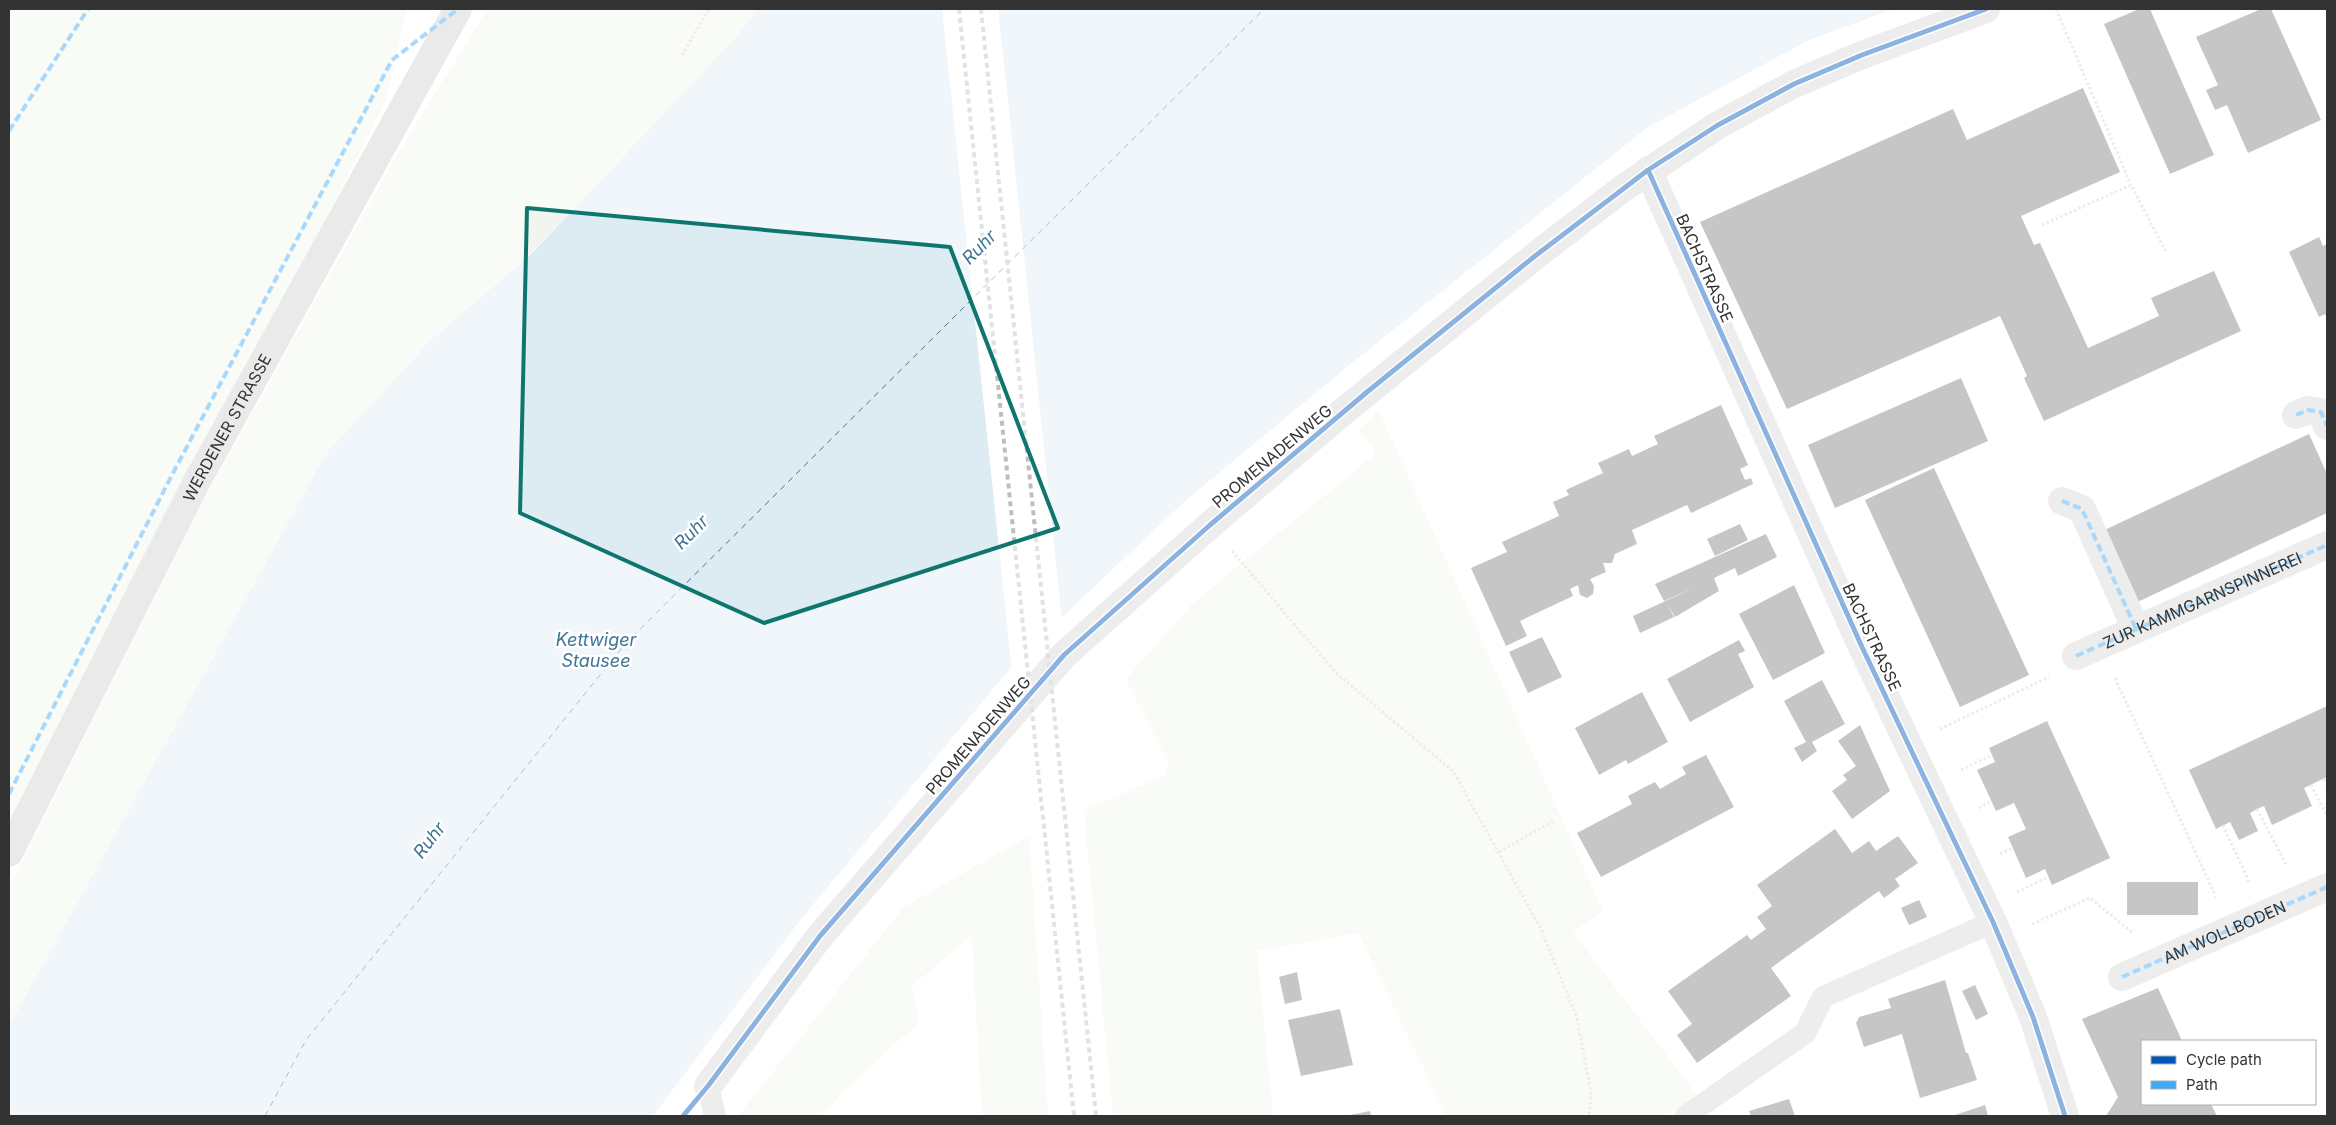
<svg xmlns="http://www.w3.org/2000/svg" width="2336" height="1125" viewBox="0 0 2336 1125" font-family="Inter,sans-serif">
  <rect width="100%" height="100%" fill="#fff"/>
  <path fill="#f1f5ed" d="M 9,9 L 407,9 L 385,103 L 9,839 Z
    M 488,9 L 759,9 L 735,38 L 531,253 L 430,341 L 326,454 L 9,1026 L 9,887 L 203,501 L 400,150 Z
    M 1379,411 L 1603,911 L 1573,932 L 1697,1095 L 1668,1116 L 1447,1116 L 1358,933 L 1257,951 L 1273,1116 L 1113,1116 L 1084,810 L 1164,776 L 1169,764 L 1126,679 L 1192,604 L 1377,453 L 1358,430 Z
    M 1029,836 L 1048,1116 L 982,1116 L 972,935 L 912,986 L 919,1022 L 843,1092 L 822,1116 L 738,1116 L 904,907 Z"/>
  <path fill="#ddebf3" d="M 759,9 L 1894,9 L 1809,40 L 1648,127 L 1352,363 L 1185,501 L 1019,658 L 801,919 L 653,1116 L 9,1116 L 9,1026 L 326,454 L 430,341 L 532,253 L 735,38 Z"/>
  <path fill="#fff" d="M 942,9 L 998,9 L 1006,82 L 1062,621 L 1012,671 Z"/>
  <g fill="none" stroke-linecap="round" stroke-linejoin="round">
    <path stroke="#3f7597" stroke-width="1" stroke-dasharray="6 5" stroke-linecap="butt" d="M 265,1116 L 306,1040 L 625,644 L 1264,9"/>
  </g>
  <path fill="#818181" d="M 2139,9 L 2150,9 L 2214,155 L 2170,174 L 2104,24 Z
    M 2261,9 L 2271,9 L 2321,120 L 2248,153 L 2227,105 L 2215,110 L 2206,90 L 2218,85 L 2196,37 Z
    M 2083,88 L 2120,172 L 2021,216 L 2034,245 L 2040,243 L 2088,348 L 2159,316 L 2151,298 L 2214,271 L 2241,331 L 2044,421 L 2024,378 L 2027,376 L 2000,316 L 1787,409 L 1700,222 L 1953,109 L 1967,140 Z
    M 2319,237 L 2323,246 L 2327,244 L 2327,319 L 2325,314 L 2319,317 L 2289,252 Z
    M 1961,378 L 1988,441 L 1835,508 L 1808,445 Z
    M 1721,405 L 1748,465 L 1740,469 L 1745,480 L 1751,478 L 1753,484 L 1691,513 L 1687,505 L 1632,530 L 1637,544 L 1615,554 L 1612,563 L 1603,563 L 1606,572 L 1590,579 L 1594,586 L 1593,594 L 1587,598 L 1580,595 L 1578,585 L 1570,589 L 1573,596 L 1520,621 L 1527,636 L 1506,646 L 1471,568 L 1507,552 L 1502,542 L 1559,516 L 1553,502 L 1569,495 L 1566,490 L 1603,473 L 1598,463 L 1629,449 L 1632,456 L 1658,444 L 1654,436 Z
    M 2309,434 L 2327,474 L 2327,513 L 2129,606 L 2096,534 Z
    M 1934,468 L 2029,675 L 1960,707 L 1865,500 Z
    M 1740,524 L 1748,540 L 1715,556 L 1707,539 Z
    M 1766,534 L 1777,557 L 1738,576 L 1735,568 L 1714,578 L 1719,591 L 1675,617 L 1668,605 L 1674,617 L 1640,633 L 1633,616 L 1698,586 L 1664,601 L 1655,584 Z
    M 1794,585 L 1825,653 L 1773,680 L 1739,614 Z
    M 1542,637 L 1562,677 L 1528,693 L 1509,652 Z
    M 1739,640 L 1745,651 L 1738,654 L 1754,687 L 1690,722 L 1667,679 Z
    M 1822,680 L 1845,724 L 1812,742 L 1817,751 L 1802,762 L 1794,748 L 1806,742 L 1784,701 Z
    M 1642,692 L 1668,742 L 1628,764 L 1626,760 L 1599,775 L 1575,728 Z
    M 2327,706 L 2327,777 L 2304,788 L 2312,806 L 2272,825 L 2264,806 L 2257,809 L 2250,813 L 2258,831 L 2239,840 L 2230,822 L 2216,829 L 2189,770 Z
    M 2047,721 L 2110,858 L 2052,885 L 2045,869 L 2026,878 L 2008,837 L 2026,829 L 2014,803 L 1996,811 L 1977,770 L 1995,762 L 1989,748 Z
    M 1860,725 L 1890,791 L 1852,819 L 1832,791 L 1847,780 L 1843,775 L 1856,766 L 1838,741 Z
    M 1706,755 L 1734,807 L 1601,877 L 1577,833 L 1632,804 L 1628,796 L 1643,788 L 1655,782 L 1660,789 L 1686,774 L 1682,767 Z
    M 1835,829 L 1852,853 L 1869,841 L 1876,851 L 1898,836 L 1918,863 L 1895,879 L 1900,886 L 1884,898 L 1879,891 L 1786,957 L 1781,951 L 1786,957 L 1771,968 L 1791,996 L 1697,1063 L 1677,1035 L 1692,1024 L 1668,991 L 1747,935 L 1751,940 L 1766,929 L 1757,917 L 1772,906 L 1757,885 Z
    M 2127,882 L 2198,882 L 2198,915 L 2127,915 Z
    M 1919,900 L 1927,917 L 1909,925 L 1901,908 Z
    M 1297,972 L 1302,1000 L 1285,1004 L 1279,977 Z
    M 1945,980 L 1966,1053 L 1968,1053 L 1977,1080 L 1920,1098 L 1902,1034 L 1864,1047 L 1856,1023 L 1859,1017 L 1891,1008 L 1888,999 Z
    M 1975,985 L 1988,1014 L 1976,1020 L 1962,991 Z
    M 2158,988 L 2182,1041 L 2142,1041 L 2142,1104 L 2211,1104 L 2217,1116 L 2106,1116 L 2118,1097 L 2082,1019 Z
    M 1340,1009 L 1353,1065 L 1301,1076 L 1288,1020 Z
    M 1789,1099 L 1795,1116 L 1751,1116 L 1749,1111 Z
    M 1985,1105 L 1988,1116 L 1952,1116 Z
    M 1370,1111 L 1371,1116 L 1350,1116 L 1350,1115 Z"/>
  <g fill="none" stroke-linecap="round" stroke-linejoin="round">
    <path stroke="#d6d6d6" stroke-width="3" stroke-dasharray="2.5 2.5" stroke-linecap="butt" d="M 2056,9 L 2131,185
      M 682,55 L 709,9
      M 2042,225 L 2131,185 L 2166,252
      M 1232,551 L 1336,673 L 1453,771 L 1541,929 L 1577,1018 L 1591,1094 L 1589,1116
      M 2115,678 L 2216,897
      M 1940,729 L 2049,677
      M 1961,770 L 1992,755
      M 2324,779 L 2327,785
      M 2311,785 L 2327,816
      M 1979,808 L 1991,801
      M 2257,809 L 2287,866
      M 2223,825 L 2249,882
      M 1499,852 L 1555,820
      M 2000,854 L 2013,848
      M 2017,892 L 2048,877
      M 2032,924 L 2090,898 L 2133,933"/>
    <path stroke="#d7d7d7" stroke-width="22" d="M 708,1086 L 715,1116
      M 1686,1116 L 1805,1033 L 1823,997 L 1993,922"/>
    <g stroke="#d7d7d7" stroke-width="28">
      <path d="M 1648,170 L 1862,647 L 1993,922 L 2033,1017 L 2065,1116"/>
      <path d="M 2296,415 L 2308,410 L 2321,412 L 2327,426"/>
      <path d="M 2062,501 L 2082,509 L 2136,629"/>
      <path d="M 2076,656 L 2327,545"/>
      <path id="s1" d="M 2122,977 L 2327,887"/>
      <path d="M 708,1086 L 820,936 L 1064,655 L 1210,525 L 1345,410 L 1535,256 L 1622,189 L 1718,125 L 1794,84 L 1862,55 L 1986,9"/>
    </g>
    <path stroke="#d0d0d0" stroke-width="28" id="s2" d="M 9,853 L 195,485 L 458,9"/>
    <path stroke="#bebebe" stroke-width="4" stroke-dasharray="5 4" stroke-linecap="butt" d="M 959,9 L 1074,1116
      M 981,9 L 1096,1116"/>
    <g stroke="#3fa9f5" stroke-width="4" stroke-dasharray="8 4" stroke-linecap="butt">
      <path d="M 9,131 L 88,9"/>
      <path d="M 2296,415 L 2308,410 L 2321,412 L 2327,426"/>
      <path d="M 2062,501 L 2082,509 L 2136,629"/>
      <path id="s3" d="M 2076,656 L 2327,545"/>
      <path d="M 9,794 L 173,473 L 392,60 L 458,9"/>
      <path d="M 2122,977 L 2327,887"/>
    </g>
    <g stroke="#fff" stroke-width="8">
      <path id="cycleway" d="M 1648,170 L 1862,647 L 1993,922 L 2033,1017 L 2065,1116
        M 683,1116 L 708,1086 L 820,936 L 1064,655 L 1210,525 L 1367,392 L 1535,256 L 1648,170 L 1718,125 L 1794,84 L 1862,55 L 1986,9"/>
    </g>
    <use href="#cycleway" stroke="#0057b8" stroke-width="5"/>
  </g>
  <path d="M0 0H2336V1125H0ZM 527,208 L 950,247 L 1058,528 L 764,623 L 520,513 Z" fill="#fff" fill-opacity=".55" fill-rule="evenodd"/>
  <path fill="none" stroke="#0f766e" stroke-width="4" stroke-linejoin="round" d="M 527,208 L 950,247 L 1058,528 L 764,623 L 520,513 Z"/>
  <g text-anchor="middle" dominant-baseline="central" stroke-width="5" stroke-linejoin="round" paint-order="stroke">
    <g font-size="16" fill="#333" stroke="#fff">
      <text transform="translate(1705 268) rotate(66)">BACHSTRASSE</text>
      <text stroke="none"><textPath href="#s2" startOffset="478">WERDENER STRASSE</textPath></text>
      <text transform="translate(1272 456) rotate(-40)">PROMENADENWEG</text>
      <text stroke="none"><textPath href="#s3" startOffset="138">ZUR KAMMGARNSPINNEREI</textPath></text>
      <text transform="translate(1872 637) rotate(65)">BACHSTRASSE</text>
      <text transform="translate(978 735) rotate(-49)">PROMENADENWEG</text>
      <text stroke="none"><textPath href="#s1" startOffset="112">AM WOLLBODEN</textPath></text>
    </g>
    <g font-size="18" font-style="italic" fill="#3f7597" stroke="#fff">
      <text transform="translate(979 247) rotate(-45)">Ruhr</text>
      <text transform="translate(691 532) rotate(-45)">Ruhr</text>
      <text x="596" y="639">Kettwiger<tspan x="596" dy="21">Stausee</tspan></text>
      <text transform="translate(429 840) rotate(-52)">Ruhr</text>
    </g>
  </g>
  <rect width="2336" height="1125" fill="none" stroke="#333333" stroke-width="20"/>
  <rect x="2141" y="1040" width="175" height="65" fill="#ffffff" stroke="#adadad"/>
  <rect x="2151" y="1056" width="25" height="8" fill="#0057b8" stroke="#adadad"/>
  <text x="2186" y="1065" font-size="15" fill="#333333">Cycle path</text>
  <rect x="2151" y="1081" width="25" height="8" fill="#3fa9f5" stroke="#adadad"/>
  <text x="2186" y="1090" font-size="15" fill="#333333">Path</text>
</svg>
